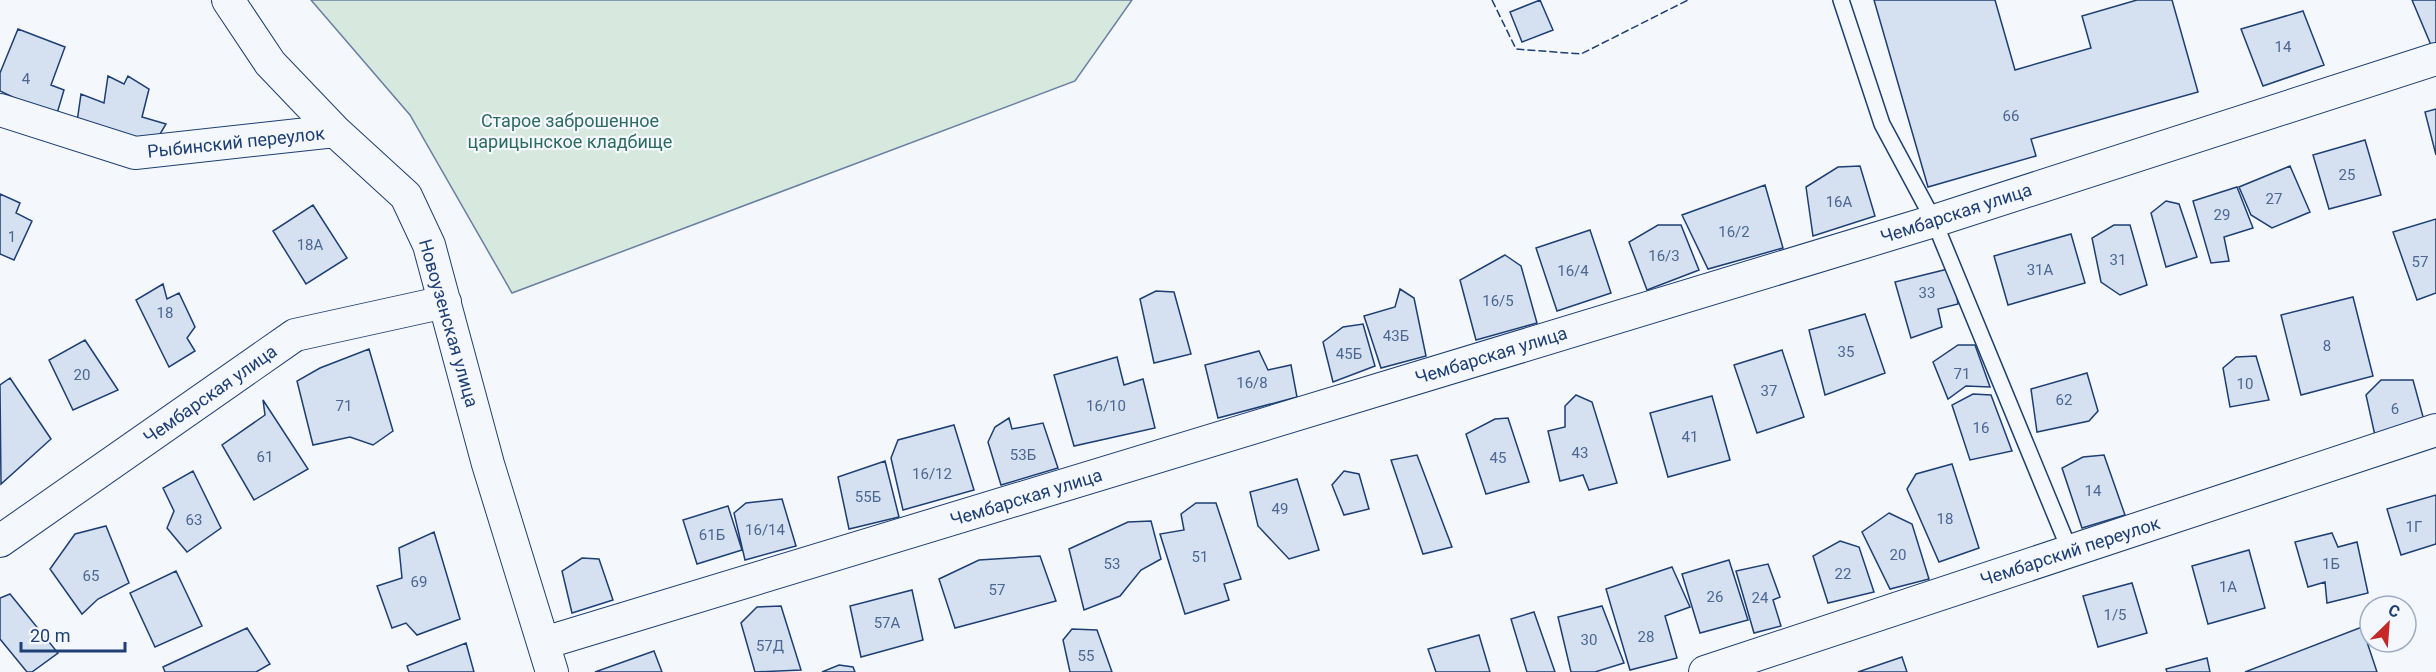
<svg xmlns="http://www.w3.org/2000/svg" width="2436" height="672" viewBox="0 0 2436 672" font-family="Roboto,sans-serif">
  <rect width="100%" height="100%" fill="#f4f7fb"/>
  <path fill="#d7e8df" stroke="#687fa3" stroke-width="1.5" d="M 311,0 L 1132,0 L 1075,81 L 512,293 L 410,115 Z"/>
  <path fill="#d5e0f0" stroke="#1d3f73" stroke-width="1.5" d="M 1540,0 L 1553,30 L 1522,42 L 1510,12 Z
    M 1874,0 L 1995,0 L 2015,70 L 2091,48 L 2082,16 L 2137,0 L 2172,0 L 2198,92 L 2031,139 L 2036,156 L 1928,187 Z
    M 2412,0 L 2436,0 L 2436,43 L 2431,45 Z
    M 2303,11 L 2324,65 L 2263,86 L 2241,29 Z
    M 18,29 L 65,47 L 51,85 L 64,90 L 53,127 L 23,102 L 0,91 L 0,73 Z
    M 108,76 L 124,84 L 128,76 L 149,89 L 142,117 L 166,124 L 153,146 L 77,122 L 81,94 L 104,103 Z
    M 2436,109 L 2436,155 L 2425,112 Z
    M 2365,140 L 2381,195 L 2329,209 L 2313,155 Z
    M 1860,166 L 1875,216 L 1813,236 L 1806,187 L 1838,167 Z
    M 2290,166 L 2310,212 L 2272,228 L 2251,215 L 2239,187 Z
    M 1765,185 L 1783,248 L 1708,269 L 1682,215 Z
    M 2237,187 L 2253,228 L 2224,237 L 2229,261 L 2211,263 L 2193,201 Z
    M 0,194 L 20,203 L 16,213 L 32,221 L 14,260 L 0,254 Z
    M 2166,201 L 2179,204 L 2197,257 L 2166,267 L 2151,213 Z
    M 313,205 L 347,258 L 306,284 L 273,231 Z
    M 2436,219 L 2436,293 L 2417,300 L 2393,232 Z
    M 1658,225 L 1681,225 L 1699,270 L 1647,290 L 1629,242 Z
    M 2114,225 L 2130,225 L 2147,285 L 2120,295 L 2101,282 L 2092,238 Z
    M 1590,230 L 1611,293 L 1557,311 L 1536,248 Z
    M 2071,234 L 2085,283 L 2008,305 L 1994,256 Z
    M 1505,255 L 1521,266 L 1537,323 L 1476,340 L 1460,280 Z
    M 1952,268 L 1958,304 L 1938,309 L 1942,327 L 1911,338 L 1895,282 Z
    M 163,284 L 167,299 L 179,293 L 195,327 L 187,338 L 195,351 L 169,367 L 136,300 Z
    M 1400,289 L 1414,298 L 1426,356 L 1381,368 L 1364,316 L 1395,307 Z
    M 1156,291 L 1174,292 L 1191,354 L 1154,363 L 1140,299 Z
    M 2353,297 L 2373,376 L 2301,395 L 2281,315 Z
    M 1865,314 L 1885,373 L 1825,395 L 1809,330 Z
    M 1363,324 L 1375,366 L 1333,382 L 1323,342 L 1343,327 Z
    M 85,340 L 118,390 L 73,410 L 49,360 Z
    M 1958,345 L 1975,345 L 1990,387 L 1966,386 L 1948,399 L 1933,362 Z
    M 369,349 L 393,431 L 373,445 L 350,437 L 313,445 L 297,381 L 320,368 Z
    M 1782,350 L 1804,417 L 1757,433 L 1734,365 Z
    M 1259,351 L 1268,370 L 1291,365 L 1297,397 L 1218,418 L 1205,365 Z
    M 2256,356 L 2269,400 L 2230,407 L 2223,368 L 2236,357 Z
    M 1117,357 L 1124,385 L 1143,379 L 1155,428 L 1074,446 L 1054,375 Z
    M 2087,373 L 2098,411 L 2089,421 L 2037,432 L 2031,389 Z
    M 10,378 L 51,439 L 1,484 L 0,385 Z
    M 2381,380 L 2413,380 L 2425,424 L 2376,440 L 2366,395 Z
    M 1973,394 L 1991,395 L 2012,451 L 1970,460 L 1952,405 Z
    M 1576,395 L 1592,402 L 1617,483 L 1589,490 L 1583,475 L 1560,481 L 1548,431 L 1565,427 L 1565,406 Z
    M 1712,396 L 1730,460 L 1668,477 L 1650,413 Z
    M 263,400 L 308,469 L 254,500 L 222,445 L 265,415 Z
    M 1009,418 L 1012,429 L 1043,423 L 1058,468 L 1001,485 L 988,442 L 995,427 Z
    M 1508,418 L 1529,482 L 1486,494 L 1466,434 L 1495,419 Z
    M 954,425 L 974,490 L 903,510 L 891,458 L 898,440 Z
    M 1417,455 L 1452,547 L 1423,554 L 1391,460 Z
    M 2104,455 L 2125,515 L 2082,528 L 2062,468 L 2083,457 Z
    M 885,461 L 899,517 L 849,529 L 838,477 Z
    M 1952,464 L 1979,548 L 1939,562 L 1907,489 L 1916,474 Z
    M 193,471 L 221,528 L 187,552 L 167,528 L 174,511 L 163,488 Z
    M 1344,471 L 1359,474 L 1369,509 L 1344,515 L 1332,485 Z
    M 1297,479 L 1319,550 L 1289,559 L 1258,526 L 1250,492 Z
    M 2436,495 L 2436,544 L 2401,555 L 2387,509 Z
    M 782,499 L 796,546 L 745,560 L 734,513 L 746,503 Z
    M 1196,503 L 1216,503 L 1241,579 L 1224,584 L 1229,600 L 1185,614 L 1160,534 L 1184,530 L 1181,514 Z
    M 728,506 L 742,550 L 697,564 L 683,520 Z
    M 1889,513 L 1912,524 L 1929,579 L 1890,589 L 1862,532 Z
    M 1151,521 L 1161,559 L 1141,570 L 1120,596 L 1084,610 L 1069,549 L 1128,522 Z
    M 106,526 L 129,583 L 98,599 L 82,614 L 50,569 L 75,534 Z
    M 434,532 L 460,619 L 417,635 L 406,623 L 392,628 L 377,586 L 402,578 L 399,548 Z
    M 2332,533 L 2338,547 L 2357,542 L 2368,593 L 2327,603 L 2325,582 L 2308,587 L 2295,542 Z
    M 1840,541 L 1859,547 L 1874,592 L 1828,603 L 1813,556 Z
    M 2249,550 L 2265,608 L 2208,624 L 2192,566 Z
    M 1040,556 L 1056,601 L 955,628 L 939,579 L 979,560 Z
    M 582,558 L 599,559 L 613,600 L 572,613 L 562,571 Z
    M 1729,560 L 1748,620 L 1700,633 L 1682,574 Z
    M 1768,564 L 1780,597 L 1773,600 L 1781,626 L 1754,633 L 1736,571 Z
    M 1672,567 L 1690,607 L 1665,616 L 1677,658 L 1630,670 L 1606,589 Z
    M 176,571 L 202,626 L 155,647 L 130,593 Z
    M 2132,583 L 2147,633 L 2098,647 L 2083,596 Z
    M 912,590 L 923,640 L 861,657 L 850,606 Z
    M 10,594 L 58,653 L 32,672 L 27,672 L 0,639 L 0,598 Z
    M 781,606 L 801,670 L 755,672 L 741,623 L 757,607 Z
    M 1602,606 L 1624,663 L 1595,672 L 1571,672 L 1558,617 Z
    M 1534,612 L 1555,672 L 1527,672 L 1511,619 Z
    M 2362,627 L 2377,672 L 2245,672 Z
    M 247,628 L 270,664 L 256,672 L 165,672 L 163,667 Z
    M 1072,629 L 1097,630 L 1112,672 L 1070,672 L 1063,640 Z
    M 1479,635 L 1490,672 L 1436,672 L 1428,649 Z
    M 466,643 L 474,672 L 409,672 L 407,666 Z
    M 654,651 L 662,672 L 595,672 Z
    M 1902,657 L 1907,672 L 1858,672 Z
    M 2207,658 L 2210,672 L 2167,672 L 2166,669 Z
    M 839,665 L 853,667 L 855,672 L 822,672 Z"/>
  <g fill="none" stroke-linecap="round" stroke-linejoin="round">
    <g stroke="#1d3f73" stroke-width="18">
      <path id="service" d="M 1841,0 L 1882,124 L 1934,221 L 2070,551"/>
    </g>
    <g stroke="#1d3f73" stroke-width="34">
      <path id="minor" d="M 228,0 L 270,63 L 335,131 L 406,196 L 429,245 L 488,464 L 552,672
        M 0,110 L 135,153 L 335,131
        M 0,541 L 295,335 L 445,302
        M 544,643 L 1934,221 L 2436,59
        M 1705,672 L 2436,430"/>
    </g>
    <use href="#service" stroke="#f4f7fb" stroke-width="15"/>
    <use href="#minor" stroke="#f4f7fb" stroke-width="32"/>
    <path stroke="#1d3f73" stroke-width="1.5" stroke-dasharray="8 3" stroke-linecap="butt" d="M 1492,0 L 1516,49 L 1581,54 L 1688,0"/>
  </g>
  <g text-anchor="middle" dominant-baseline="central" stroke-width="4.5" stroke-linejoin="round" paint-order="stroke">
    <g font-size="15" fill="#4b6792">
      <text x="2283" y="47">14</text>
      <text x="26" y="79">4</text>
      <text x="2011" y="116">66</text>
      <text x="2347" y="175">25</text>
      <text x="2274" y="199">27</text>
      <text x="1839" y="202">16А</text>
      <text x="2222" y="215">29</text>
      <text x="1734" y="232">16/2</text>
      <text x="12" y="237">1</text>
      <text x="310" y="245">18А</text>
      <text x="1664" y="256">16/3</text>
      <text x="2118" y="260">31</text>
      <text x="2420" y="262">57</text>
      <text x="2040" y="270">31А</text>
      <text x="1573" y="271">16/4</text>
      <text x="1927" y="293">33</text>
      <text x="1498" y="301">16/5</text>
      <text x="165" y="313">18</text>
      <text x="1396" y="336">43Б</text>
      <text x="2327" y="346">8</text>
      <text x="1846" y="352">35</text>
      <text x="1349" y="354">45Б</text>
      <text x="1962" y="374">71</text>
      <text x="82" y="375">20</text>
      <text x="1252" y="383">16/8</text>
      <text x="2245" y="384">10</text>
      <text x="1769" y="391">37</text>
      <text x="2064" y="400">62</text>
      <text x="344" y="406">71</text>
      <text x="1106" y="406">16/10</text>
      <text x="2395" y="409">6</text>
      <text x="1981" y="428">16</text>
      <text x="1690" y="437">41</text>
      <text x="1580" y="453">43</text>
      <text x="1023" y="455">53Б</text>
      <text x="265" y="457">61</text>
      <text x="1498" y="458">45</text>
      <text x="932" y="474">16/12</text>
      <text x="2093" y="491">14</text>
      <text x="868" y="497">55Б</text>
      <text x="1280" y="509">49</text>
      <text x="1945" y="519">18</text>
      <text x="194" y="520">63</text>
      <text x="2414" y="527">1Г</text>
      <text x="765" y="530">16/14</text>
      <text x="712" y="535">61Б</text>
      <text x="1898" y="555">20</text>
      <text x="1200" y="557">51</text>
      <text x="1112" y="564">53</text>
      <text x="2331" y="564">1Б</text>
      <text x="1843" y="574">22</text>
      <text x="91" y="576">65</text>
      <text x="419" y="582">69</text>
      <text x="2228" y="587">1А</text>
      <text x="997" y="590">57</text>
      <text x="1715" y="597">26</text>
      <text x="1760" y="598">24</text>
      <text x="2115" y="615">1/5</text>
      <text x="887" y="623">57А</text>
      <text x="1646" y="637">28</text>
      <text x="1589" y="640">30</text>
      <text x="770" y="646">57Д</text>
      <text x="1086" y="656">55</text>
    </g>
    <g font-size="18" fill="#2c6c60" stroke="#f4f7fb">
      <text x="570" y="120">Старое заброшенное<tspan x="570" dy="21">царицынское кладбище</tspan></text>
    </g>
    <g font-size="18" fill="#1d3f73" stroke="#f4f7fb">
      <text transform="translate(236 142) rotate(-6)">Рыбинский переулок</text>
      <text transform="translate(1956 213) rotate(-18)">Чембарская улица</text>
      <text transform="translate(449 323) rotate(74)">Новоузенская улица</text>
      <text transform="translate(1491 355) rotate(-17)">Чембарская улица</text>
      <text transform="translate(210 394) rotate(-35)">Чембарская улица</text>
      <text transform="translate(1026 497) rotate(-17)">Чембарская улица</text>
      <text transform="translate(2070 551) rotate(-18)">Чембарский переулок</text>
    </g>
  </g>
  <g transform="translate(2388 624) rotate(25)"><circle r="28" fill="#f4f7fb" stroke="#9eadc5" stroke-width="1.5"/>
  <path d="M0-4.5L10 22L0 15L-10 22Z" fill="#c62828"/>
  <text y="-9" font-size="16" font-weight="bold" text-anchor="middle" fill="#1d3f73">С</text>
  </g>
  <path d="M21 642v9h104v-9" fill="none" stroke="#1d3f73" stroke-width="3"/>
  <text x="30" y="642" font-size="18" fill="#1d3f73" stroke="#f4f7fb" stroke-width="4.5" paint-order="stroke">20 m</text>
</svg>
